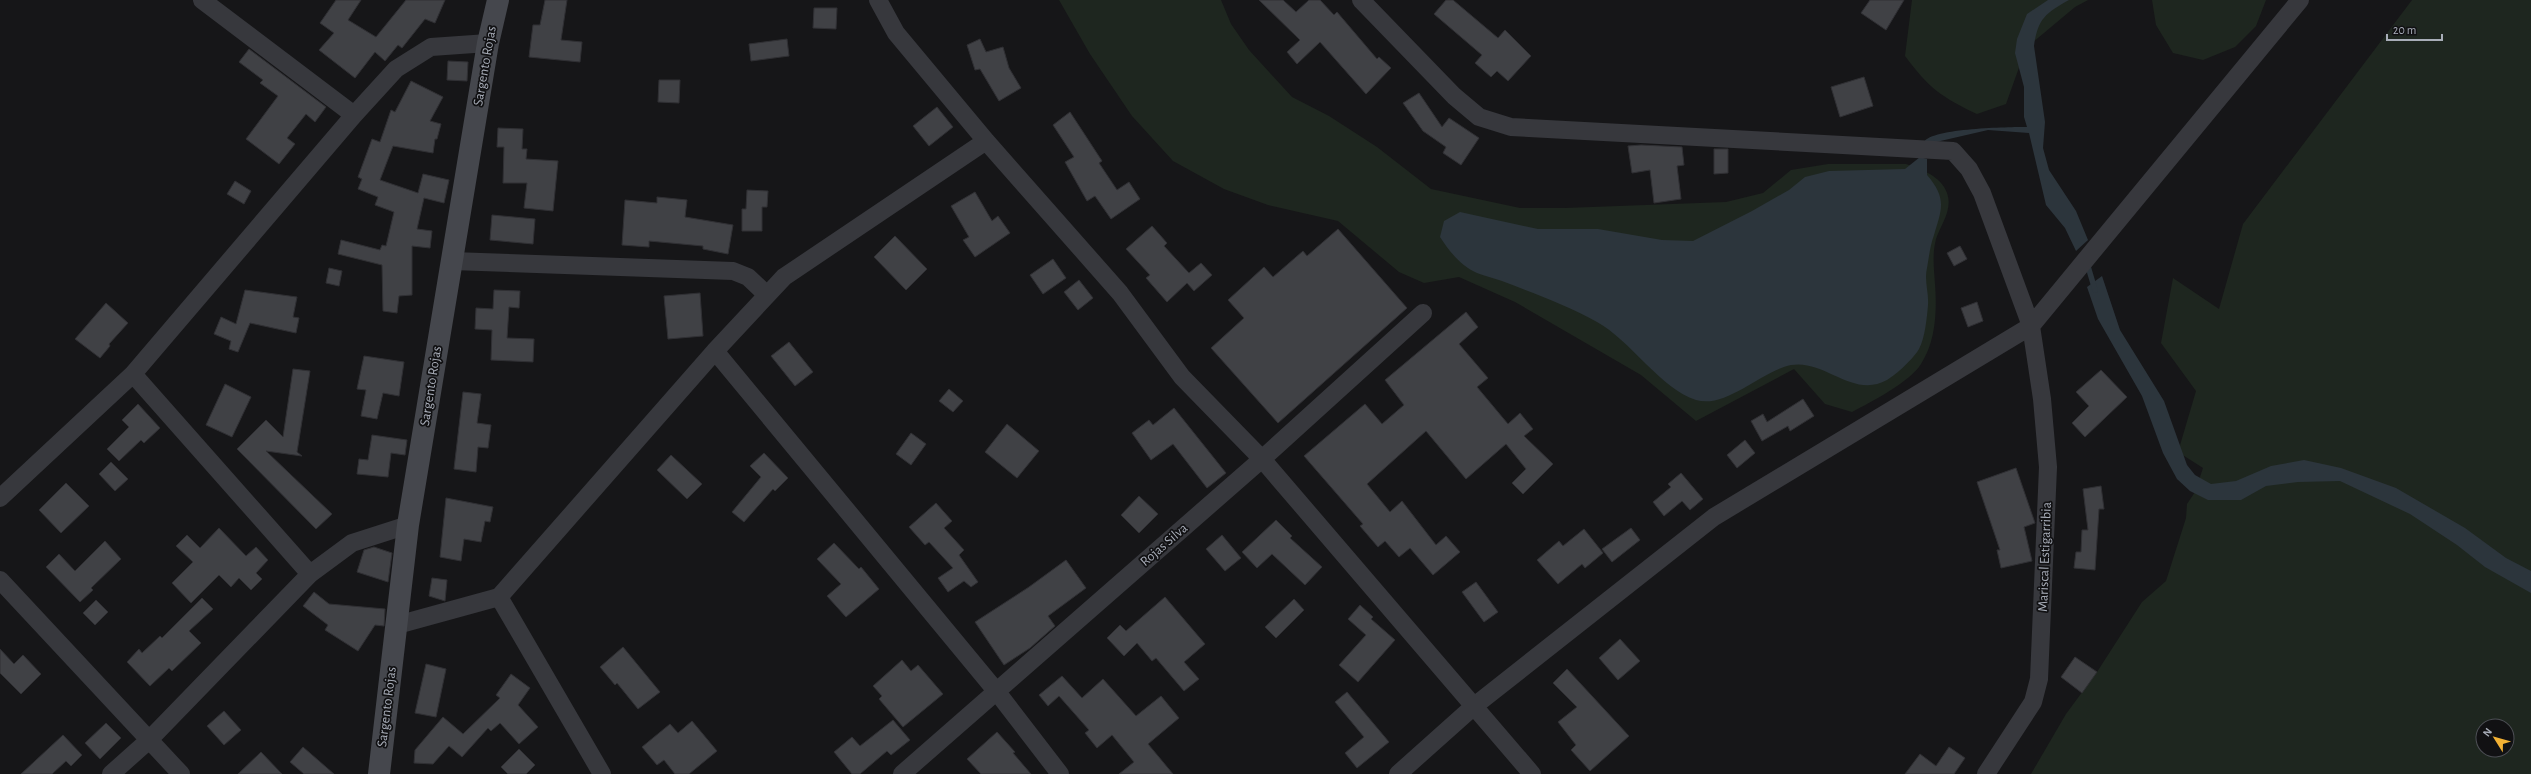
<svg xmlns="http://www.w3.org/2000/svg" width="2531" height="774" viewBox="0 0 2531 774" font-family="'Alegreya Sans',sans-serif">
  <rect width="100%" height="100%" fill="#161618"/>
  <path fill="#1e261f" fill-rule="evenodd" d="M 1059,0 L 1221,0 L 1231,24 L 1249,50 L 1292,97 L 1329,116 L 1377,147 L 1431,189 L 1520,208 L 1565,208 L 1726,202 L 1763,193 L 1791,170 L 1828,164 L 1906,164 C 1921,169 1941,176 1947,193 C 1953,210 1941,224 1936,239 C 1932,255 1934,268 1935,284 C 1937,310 1936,341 1921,364 C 1910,382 1871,402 1852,412 L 1825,404 L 1794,369 L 1696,421 L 1641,375 L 1515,302 L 1459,277 L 1424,283 L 1399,272 L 1338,221 L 1268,205 L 1224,189 L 1173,161 L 1132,116 L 1090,54 Z
    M 1912,0 L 2088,0 L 2075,7 L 2026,48 L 2006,104 L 1977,114 C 1941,97 1929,88 1905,56 Z
    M 2152,0 L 2266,0 L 2256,26 L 2235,47 L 2203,60 L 2173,53 L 2156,25 Z
    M 2412,0 L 2531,0 L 2531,774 L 2031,774 L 2066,714 L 2097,672 L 2142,602 L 2166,581 L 2186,518 L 2187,504 L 2195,492 L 2203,468 L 2178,452 L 2196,391 L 2161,343 L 2173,278 L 2219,309 L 2243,224 ZM 2483,726 L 2507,726 L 2507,750 L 2483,750 Z"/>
  <path fill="#2c353c" d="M 2048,0 L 2069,0 C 2046,13 2038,18 2034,46 L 2045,122 L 2043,148 L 2049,170 L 2076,211 L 2088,240 L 2076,251 L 2065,228 L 2046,205 L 2029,133 L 1988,130 L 1936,142 L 1924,142 C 1932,128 2009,127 2027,127 L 2024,117 L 2024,87 L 2015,53 L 2017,39 L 2027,14 Z
    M 1920,157 L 1927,159 L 1927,175 C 1947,198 1942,209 1934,235 C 1930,246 1929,257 1927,268 C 1924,281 1929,293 1928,305 C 1927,317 1925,338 1919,349 C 1913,359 1897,374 1887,380 C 1853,399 1825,359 1791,365 C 1761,371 1726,409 1696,400 C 1661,389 1630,340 1597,322 C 1567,305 1533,293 1502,281 C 1494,278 1484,276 1477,273 C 1461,266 1449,251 1440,237 L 1444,221 L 1460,212 L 1538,229 L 1598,229 L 1662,240 L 1693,241 L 1752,211 L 1789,190 L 1805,177 L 1829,171 L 1905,169 Z
    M 2102,276 L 2120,330 L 2164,401 L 2187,465 L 2195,475 L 2211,484 L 2236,481 L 2271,466 L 2304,460 L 2341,468 L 2396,488 L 2465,528 L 2506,558 L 2531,571 L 2531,593 L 2485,567 L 2457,545 L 2410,514 L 2340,481 L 2298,482 L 2266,486 L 2241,500 L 2208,500 L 2190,491 L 2177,479 L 2163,453 L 2142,396 L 2098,319 L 2087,287 Z"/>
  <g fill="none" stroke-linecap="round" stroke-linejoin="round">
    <path stroke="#2c353c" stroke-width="5.5" d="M 2087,263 L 2095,290"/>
  </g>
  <path fill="#404145" stroke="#303034" d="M 336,0 L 361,0 L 348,20 L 376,37 L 406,0 L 445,0 L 435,23 L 425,19 L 402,48 L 398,45 L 385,61 L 375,52 L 355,78 L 319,50 L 334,33 L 320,23 Z
    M 545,0 L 567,0 L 561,40 L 582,42 L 580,62 L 529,57 L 533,25 L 540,25 Z
    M 1259,0 L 1283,0 L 1296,12 L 1309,0 L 1320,0 L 1334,15 L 1337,12 L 1377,59 L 1379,57 L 1391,68 L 1366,94 L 1320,42 L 1297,64 L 1287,52 L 1300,40 Z
    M 1446,0 L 1453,0 L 1498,38 L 1505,30 L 1531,56 L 1508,81 L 1497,71 L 1491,77 L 1475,63 L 1482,55 L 1434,14 Z
    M 1870,0 L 1904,0 L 1886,30 L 1861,13 Z
    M 814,8 L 837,8 L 836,29 L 813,28 Z
    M 787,39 L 789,56 L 751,61 L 749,44 Z
    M 980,39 L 986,52 L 1003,47 L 1009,68 L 1021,88 L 999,101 L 980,69 L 975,70 L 967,45 Z
    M 249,49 L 326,107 L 315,122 L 306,114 L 287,138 L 295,144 L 279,164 L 246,139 L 278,96 L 260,83 L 263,80 L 239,62 Z
    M 448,61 L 468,62 L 467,81 L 447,80 Z
    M 1864,77 L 1873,106 L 1840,117 L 1831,87 Z
    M 659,80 L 680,80 L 679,103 L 658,102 Z
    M 411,81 L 443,97 L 430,121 L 441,124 L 437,139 L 435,139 L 433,153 L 393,146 L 380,180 L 418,193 L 423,174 L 449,180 L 444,203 L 424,198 L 417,229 L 432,231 L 430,248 L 412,246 L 412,295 L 399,296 L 397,313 L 383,311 L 382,265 L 338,254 L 341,240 L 380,250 L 382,245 L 386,246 L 394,212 L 375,205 L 378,197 L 358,189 L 362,179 L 358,177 L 372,139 L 380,142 L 391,110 L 395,112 Z
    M 1419,93 L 1442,127 L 1449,118 L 1479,138 L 1461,165 L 1443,153 L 1446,147 L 1423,131 L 1403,103 Z
    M 937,107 L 953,127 L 929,146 L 913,126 Z
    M 1070,112 L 1102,161 L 1099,163 L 1117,190 L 1129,182 L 1140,199 L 1111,219 L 1095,196 L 1087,201 L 1065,162 L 1074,157 L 1053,125 Z
    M 498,128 L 523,129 L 522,149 L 527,149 L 526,159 L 558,161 L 553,211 L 524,208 L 527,183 L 503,183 L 504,147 L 497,147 Z
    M 1641,145 L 1682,147 L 1684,165 L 1677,166 L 1681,199 L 1654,203 L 1650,170 L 1632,173 L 1628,146 Z
    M 1714,149 L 1728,149 L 1728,173 L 1714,174 Z
    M 235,181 L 251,191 L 244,204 L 227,194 Z
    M 747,190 L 768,191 L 767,207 L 762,207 L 762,231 L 742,231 L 742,209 L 746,209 Z
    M 975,192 L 992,221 L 998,216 L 1010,233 L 975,257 L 963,240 L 969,237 L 951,206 Z
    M 657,197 L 687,200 L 685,217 L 733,225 L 728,254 L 703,249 L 703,246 L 649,241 L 649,247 L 622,245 L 625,200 L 657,203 Z
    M 492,215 L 535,219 L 533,244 L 490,240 Z
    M 1152,226 L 1167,243 L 1164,246 L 1189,273 L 1201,263 L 1212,275 L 1194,291 L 1187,283 L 1167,302 L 1146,278 L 1150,275 L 1126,249 Z
    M 1338,229 L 1407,308 L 1278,423 L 1211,348 L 1244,318 L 1228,300 L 1264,267 L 1273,277 L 1303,251 L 1307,256 Z
    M 895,236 L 927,269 L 906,290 L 874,257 Z
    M 1960,246 L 1967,259 L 1954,266 L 1947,253 Z
    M 1053,259 L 1066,278 L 1043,294 L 1030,275 Z
    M 329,268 L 342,271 L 339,286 L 326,283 Z
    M 1079,280 L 1093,298 L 1078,310 L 1064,292 Z
    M 245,290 L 297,297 L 293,317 L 299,318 L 296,333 L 250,323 L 238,352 L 229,349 L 231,341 L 214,334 L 221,317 L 236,324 Z
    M 494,290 L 520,291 L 519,308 L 509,307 L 507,338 L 534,339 L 533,362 L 491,360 L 492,330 L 475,329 L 476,308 L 493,309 Z
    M 700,293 L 703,336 L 668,339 L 664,296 Z
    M 1977,302 L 1983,321 L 1968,327 L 1961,308 Z
    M 106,303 L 128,323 L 109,344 L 110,346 L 100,358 L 75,339 Z
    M 1466,312 L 1478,327 L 1459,344 L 1488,378 L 1477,387 L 1508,424 L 1520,413 L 1533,429 L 1524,436 L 1553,464 L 1523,494 L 1512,483 L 1526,469 L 1506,444 L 1466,479 L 1426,431 L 1367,484 L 1390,512 L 1402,501 L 1436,545 L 1446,536 L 1460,552 L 1433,575 L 1410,548 L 1399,557 L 1385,541 L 1378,547 L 1360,526 L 1363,524 L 1304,456 L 1365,404 L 1382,424 L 1404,405 L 1385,380 Z
    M 789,342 L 813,372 L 795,386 L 771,356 Z
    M 364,356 L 404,362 L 399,396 L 383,393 L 377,419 L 361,416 L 366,390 L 357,389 Z
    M 293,369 L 310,371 L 297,452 L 302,456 L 266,451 L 332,514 L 316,529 L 237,449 L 266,420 L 283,437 Z
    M 2101,370 L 2127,397 L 2085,437 L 2072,423 L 2089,406 L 2076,392 Z
    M 225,384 L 251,397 L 232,437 L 206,425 Z
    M 949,389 L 963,401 L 953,412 L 939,401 Z
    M 463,392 L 481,394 L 477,423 L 491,425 L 488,448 L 478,447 L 476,472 L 454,469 Z
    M 1803,399 L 1814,416 L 1790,431 L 1788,426 L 1762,441 L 1751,421 L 1763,414 L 1767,422 Z
    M 138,404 L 160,428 L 144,443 L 141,440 L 119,461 L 107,449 L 129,427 L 122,420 Z
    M 1174,408 L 1226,473 L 1207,488 L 1173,444 L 1151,460 L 1132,433 L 1149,420 L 1153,425 Z
    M 1007,424 L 1039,451 L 1017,478 L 985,452 Z
    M 911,433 L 926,444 L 911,465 L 896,454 Z
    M 372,435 L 407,440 L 405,455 L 391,453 L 388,477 L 357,474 L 359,459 L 368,460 Z
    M 1745,440 L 1755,453 L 1737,468 L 1727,455 Z
    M 764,453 L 788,478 L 775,491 L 773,489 L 744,522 L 732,512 L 761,477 L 750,466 Z
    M 671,455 L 702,484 L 687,499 L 657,470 Z
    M 111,462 L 128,479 L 115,491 L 99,474 Z
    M 2016,468 L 2035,523 L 2024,527 L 2032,561 L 2001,568 L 1997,550 L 2000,550 L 1977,482 Z
    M 1681,473 L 1703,499 L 1690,510 L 1682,501 L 1664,516 L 1653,502 L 1671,487 L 1668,484 Z
    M 66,483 L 89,506 L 61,533 L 39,510 Z
    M 2101,486 L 2104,509 L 2099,509 L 2095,570 L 2074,568 L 2076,552 L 2081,552 L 2082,530 L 2088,530 L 2083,489 Z
    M 1139,496 L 1158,514 L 1139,533 L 1121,515 Z
    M 446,498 L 493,507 L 490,522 L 485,521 L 481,542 L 464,539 L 461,561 L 440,557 Z
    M 936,503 L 952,521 L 944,528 L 964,550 L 959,555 L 978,582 L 971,587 L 964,581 L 948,592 L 938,578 L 953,568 L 929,542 L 925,545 L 909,527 Z
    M 1276,520 L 1292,536 L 1290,538 L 1322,567 L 1305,585 L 1272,554 L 1257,568 L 1242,552 Z
    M 219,528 L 246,556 L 256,547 L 268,560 L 256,573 L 262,579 L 251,590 L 239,578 L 231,587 L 219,575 L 191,603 L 172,583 L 193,562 L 176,546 L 187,535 L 200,548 Z
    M 1631,528 L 1640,540 L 1612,562 L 1602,549 Z
    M 1584,529 L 1603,553 L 1585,568 L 1582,564 L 1558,584 L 1537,560 L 1559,541 L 1563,546 Z
    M 1222,535 L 1241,558 L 1225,571 L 1206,549 Z
    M 105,541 L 121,559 L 91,588 L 93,590 L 80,602 L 46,567 L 59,554 L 75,571 Z
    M 834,543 L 859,569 L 861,567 L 879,589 L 846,617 L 827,596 L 841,584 L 817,559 Z
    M 374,547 L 392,553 L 388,582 L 357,572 L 364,550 Z
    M 1066,560 L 1086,588 L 1048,616 L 1055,626 L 1030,648 L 1004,665 L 975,622 L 1029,587 Z
    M 432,578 L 447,580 L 445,601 L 429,596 Z
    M 1476,582 L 1498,612 L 1484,622 L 1462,592 Z
    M 314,592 L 329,604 L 385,609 L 384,626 L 375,625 L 358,651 L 325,630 L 328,625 L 303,606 Z
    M 1165,597 L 1205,644 L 1184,662 L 1199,679 L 1184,691 L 1156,658 L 1152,661 L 1137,643 L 1124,656 L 1107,638 L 1120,625 L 1126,631 Z
    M 202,598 L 213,609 L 189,631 L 201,643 L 172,671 L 169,668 L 150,686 L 127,662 L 139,649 L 142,653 L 160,636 L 162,638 Z
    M 1294,599 L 1304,610 L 1276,638 L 1265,627 Z
    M 96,600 L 108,612 L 95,625 L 83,613 Z
    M 1360,605 L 1373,617 L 1371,619 L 1395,640 L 1358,682 L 1339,665 L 1366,635 L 1348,619 Z
    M 1620,639 L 1640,661 L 1618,680 L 1599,658 Z
    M 623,647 L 660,692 L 638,709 L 617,683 L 615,685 L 600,667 Z
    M 0,649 L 14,664 L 23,655 L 41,674 L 21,694 L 0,673 Z
    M 2075,657 L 2097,672 L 2082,693 L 2061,677 Z
    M 902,660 L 911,671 L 918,665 L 943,694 L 903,727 L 879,699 L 882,696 L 873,686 Z
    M 426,664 L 446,669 L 436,717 L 415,713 Z
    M 1567,669 L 1629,736 L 1590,771 L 1571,750 L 1576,745 L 1558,722 L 1577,707 L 1553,683 Z
    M 511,674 L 530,688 L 518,705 L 538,727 L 519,744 L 500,723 L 491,731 L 488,728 L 462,757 L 449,746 L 433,764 L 414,763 L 415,750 L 443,717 L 463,734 L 500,698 L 496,695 Z
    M 1062,676 L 1082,698 L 1103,679 L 1136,716 L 1161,696 L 1179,718 L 1148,744 L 1173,774 L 1119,774 L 1134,762 L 1112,735 L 1097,748 L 1085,733 L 1089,730 L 1059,696 L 1048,706 L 1039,695 Z
    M 1347,692 L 1389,742 L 1357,768 L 1345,753 L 1364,737 L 1335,702 Z
    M 224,711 L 241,730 L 224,745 L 207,726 Z
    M 893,720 L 910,740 L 891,755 L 887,751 L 860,774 L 852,774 L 834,752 L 852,737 L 860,746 Z
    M 692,721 L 717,751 L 689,774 L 675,774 L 664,760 L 657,765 L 642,747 L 670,724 L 678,733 Z
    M 106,723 L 121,738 L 100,759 L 85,743 Z
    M 997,732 L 1015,752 L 1013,753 L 1031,774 L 981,774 L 967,759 Z
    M 63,735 L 82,755 L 71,766 L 66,761 L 52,774 L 21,774 Z
    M 303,747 L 334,774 L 304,774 L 290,762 Z
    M 1949,747 L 1965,758 L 1954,774 L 1905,774 L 1920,754 L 1936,766 Z
    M 519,749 L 535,765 L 526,774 L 508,774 L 501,767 Z
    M 261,752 L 282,774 L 238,774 Z"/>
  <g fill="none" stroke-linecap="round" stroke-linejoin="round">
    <path stroke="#37383d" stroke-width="18" d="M 202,0 L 354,115
      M 878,0 L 896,33 L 986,141 L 1120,293 L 1182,377 L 1262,459 L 1532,774
      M 1361,0 L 1454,96 L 1479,117 L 1511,127 L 1953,151 L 1969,169 L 1982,193 L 2031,326 L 2042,399 L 2048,467 L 2039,679 L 2033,702 L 1986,774
      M 452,261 L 733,271 L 748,277 L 767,295
      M 715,351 L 997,692 L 1060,774
      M 133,374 L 310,574
      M 0,498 L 133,374 L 354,115 L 396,69 L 431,47 L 488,43
      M 0,580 L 181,774
      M 499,597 L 602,774
      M 397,625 L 499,597 L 715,351 L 784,277 L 986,141
      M 111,774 L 148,741 L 310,574 L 352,543 L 408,525
      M 902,774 L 1262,459 L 1423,313
      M 1398,774 L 1473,707 L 1714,517 L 2031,326 L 2300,0"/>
    <path stroke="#45474d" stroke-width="22" d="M 379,774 L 408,525 L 488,43 L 498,0"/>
  </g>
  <g text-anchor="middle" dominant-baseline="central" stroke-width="3.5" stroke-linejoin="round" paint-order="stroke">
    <g font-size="14" fill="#a8adb8" stroke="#111113">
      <text transform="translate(485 66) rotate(-80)">Sargento Rojas</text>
      <text transform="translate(431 386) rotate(-81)">Sargento Rojas</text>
      <text transform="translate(1164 545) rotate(-41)">Rojas Silva</text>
      <text transform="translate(2045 557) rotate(-88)">Mariscal Estigarribia</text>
      <text transform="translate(387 707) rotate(-83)">Sargento Rojas</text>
    </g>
  </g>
  <g transform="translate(2495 738) rotate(307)"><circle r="19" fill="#111113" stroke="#4d4f55"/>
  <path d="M0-3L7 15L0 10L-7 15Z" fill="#f2b134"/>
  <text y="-6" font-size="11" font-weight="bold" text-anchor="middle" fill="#a8adb8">N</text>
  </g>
  <path d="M2387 34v6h55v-6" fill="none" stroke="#a8adb8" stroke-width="2"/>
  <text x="2393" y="34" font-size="12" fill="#a8adb8" stroke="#111113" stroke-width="3" paint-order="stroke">20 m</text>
</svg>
